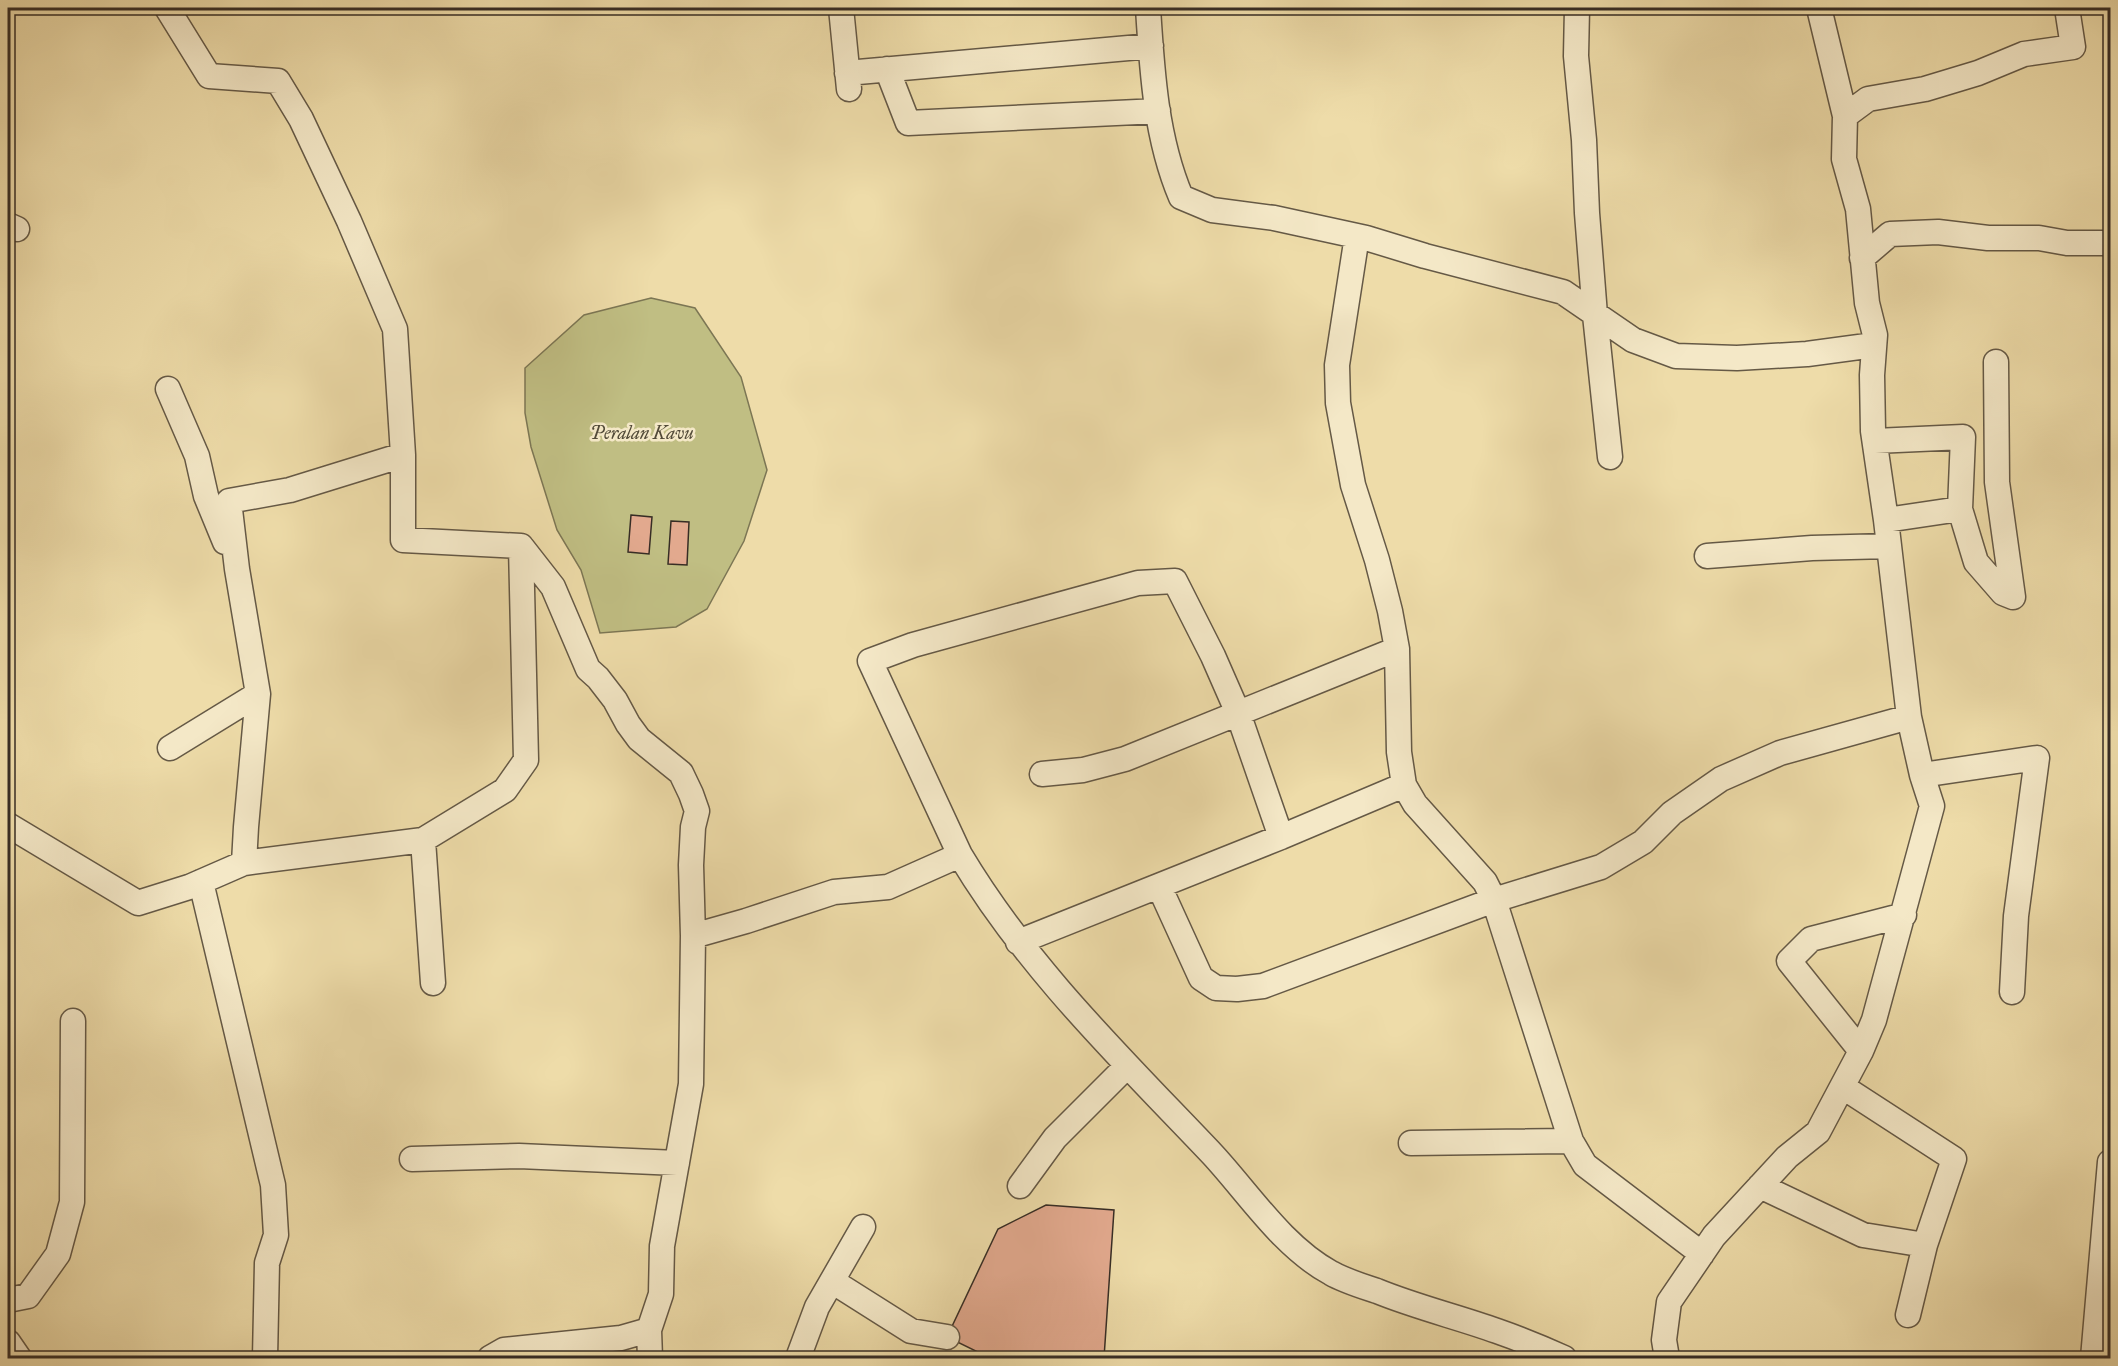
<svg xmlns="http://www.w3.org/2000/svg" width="2118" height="1366" viewBox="0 0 2118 1366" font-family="'IM FELL Great Primer',serif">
  <rect width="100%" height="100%" fill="#eedca9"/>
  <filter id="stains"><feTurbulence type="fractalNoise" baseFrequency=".00333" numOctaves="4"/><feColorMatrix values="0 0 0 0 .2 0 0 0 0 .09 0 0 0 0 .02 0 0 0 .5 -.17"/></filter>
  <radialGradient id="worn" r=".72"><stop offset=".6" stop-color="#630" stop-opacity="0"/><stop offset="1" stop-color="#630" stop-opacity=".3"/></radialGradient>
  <path fill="#c0be83" stroke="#7c7654" stroke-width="1.5" d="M 651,298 L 695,308 L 741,377 L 767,470 L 744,541 L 707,609 L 676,627 L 600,633 L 581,570 L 557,530 L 531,447 L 525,413 L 525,368 L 584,315 Z"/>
  <path fill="#e2a98e" stroke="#372d25" stroke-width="1.5" d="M 631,515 L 652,517 L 649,554 L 628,552 Z
    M 671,521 L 689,522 L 687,565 L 668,564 Z
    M 1046,1205 L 1114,1210 L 1104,1358 L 990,1358 L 947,1337 L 998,1229 Z"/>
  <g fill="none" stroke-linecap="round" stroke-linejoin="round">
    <g stroke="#655946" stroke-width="27">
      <path id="minor" d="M 167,8 L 209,76 L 278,81 L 301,119 L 349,221 L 395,329 L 403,455 L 403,540 L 521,546 L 553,587 L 588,669 L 598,678 L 615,700 L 628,724 L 639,739 L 681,773 L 691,794 L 697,811 L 693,827 L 691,865 L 693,936
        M 841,8 L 849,89
        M 1148,8 C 1152,72 1156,138 1181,197 L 1212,210 L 1274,218 L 1366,238 L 1425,256 L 1563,292 L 1633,340 L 1676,356 L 1737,358 L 1807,354 L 1874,345
        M 1577,8 L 1576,56 L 1584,140 L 1587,213 L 1595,315 L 1610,457
        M 1819,8 L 1845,116
        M 887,69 L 908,123 L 1158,111
        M 847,73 L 1151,46
        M 8,225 L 17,229
        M 1357,236 L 1337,365 L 1338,403 L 1353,485 L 1377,560 L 1390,611 L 1397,649 L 1399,752 L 1404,785 L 1415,804 L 1485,882 L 1494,900 L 1571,1141 L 1585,1165 L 1702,1254
        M 1862,258 L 1890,234 L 1938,232 L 1988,238 L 2039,238 L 2067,243 L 2110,243
        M 168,389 L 197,456 L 206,496 L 225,542
        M 1875,441 L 1963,437 L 1960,509 L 1886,520
        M 1960,509 L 1976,562 L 2003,593 L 2013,597 L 1997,482 L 1996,362
        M 1707,556 L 1812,548 L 1889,546
        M 170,748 L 258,694 L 237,569 L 229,501 L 290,490 L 403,455
        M 1042,774 L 1083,770 L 1125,759 L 1397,649
        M 1922,775 L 2037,758 L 2016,916 L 2012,992
        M 8,825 L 138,903 L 189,887 L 244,863 L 423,840 L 505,790 L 526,760 L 521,546
        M 423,840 L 433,983
        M 960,855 L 870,661 L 913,645 L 1138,583 L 1175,581 L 1213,656 L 1238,713 L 1281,837 L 1404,785
        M 244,863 L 246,827 L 258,694
        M 201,882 L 273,1185 L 276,1235 L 267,1263 L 265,1358
        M 1159,886 L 1201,978 L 1216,988 L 1237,989 L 1263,986 L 1494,900 L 1601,867 L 1643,842 L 1672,813 L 1721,779 L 1780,753 L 1909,717
        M 1018,942 L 1281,837
        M 1861,1051 L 1789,961 L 1811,939 L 1904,915
        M 1411,1143 L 1571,1141
        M 412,1159 L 519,1156 L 677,1163
        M 1020,1186 L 1055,1138 L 1127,1066
        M 1760,1186 L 1863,1235 L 1925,1245 L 1954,1159 L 1843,1087
        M 832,1281 L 911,1331 L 947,1337
        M 8,1300 L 28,1296 L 58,1254 L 72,1202 L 73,1021
        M 1908,1315 L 1925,1245
        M 649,1330 L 650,1358
        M 8,1342 L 19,1358
        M 490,1358 L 504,1350 L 621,1338 L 649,1330 L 661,1294 L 662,1246 L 691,1084 L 693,936 L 746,921 L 834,892 L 888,887 L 960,855 C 1028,969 1123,1060 1213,1155 C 1249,1194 1283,1247 1331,1273 C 1345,1281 1362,1286 1377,1291 C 1416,1307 1458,1317 1497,1331 C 1520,1339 1542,1348 1564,1358
        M 798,1358 L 817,1307 L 863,1227
        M 1667,1358 L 1664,1340 L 1669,1302 L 1714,1236 L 1787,1157 L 1818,1132 L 1861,1051 L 1874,1020 L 1932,806 L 1922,775 L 1909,717 L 1886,520 L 1873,431 L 1872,375 L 1875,335 L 1867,303 L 1858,209 L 1844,159 L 1845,116 L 1868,99 L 1925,89 L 1978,73 L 2024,54 L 2073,47 L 2067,8
        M 2093,1358 L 2110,1162"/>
    </g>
    <use href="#minor" stroke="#f4e8c7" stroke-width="24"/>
  </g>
  <g text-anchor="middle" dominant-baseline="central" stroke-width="5" stroke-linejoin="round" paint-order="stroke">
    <g font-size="18" font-style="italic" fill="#524a38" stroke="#f4e8c7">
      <text x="642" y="433">Peralan Kavu</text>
    </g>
  </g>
  <rect width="2118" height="1366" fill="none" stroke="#eedca9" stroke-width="30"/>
  <rect x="9" y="9" width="2100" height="1348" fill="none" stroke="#372d25" stroke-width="3"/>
  <rect x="15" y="15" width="2088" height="1336" fill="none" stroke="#372d25" stroke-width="1.5"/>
  <rect width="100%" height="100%" filter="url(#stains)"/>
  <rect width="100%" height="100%" fill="url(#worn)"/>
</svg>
